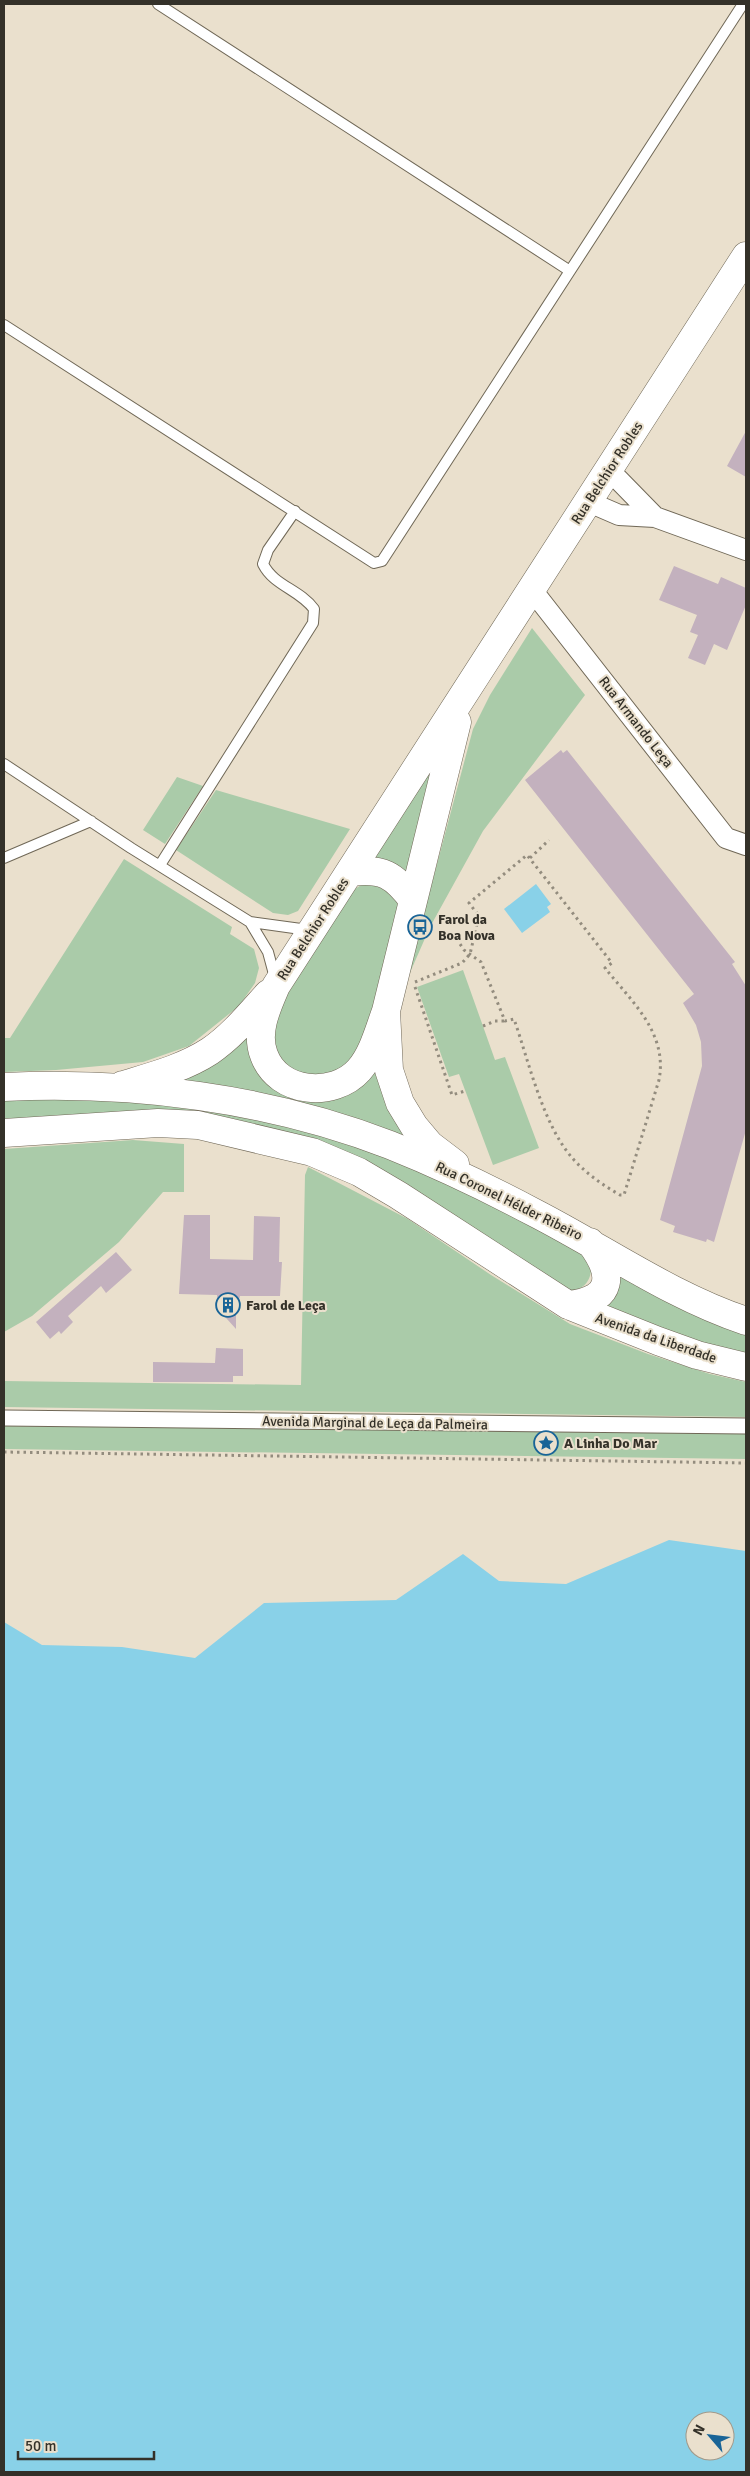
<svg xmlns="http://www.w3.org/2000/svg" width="750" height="2476" viewBox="0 0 750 2476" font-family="Signika,sans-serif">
  <rect width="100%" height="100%" fill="#eae0cd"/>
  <path fill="#aacba9" d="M 532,628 L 585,695 L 483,831 L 430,927 L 405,984 L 473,729 L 490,695 Z
    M 438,759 L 407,874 L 371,860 Z
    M 177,777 L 203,786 L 165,844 L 143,830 Z
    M 216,790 L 350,829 L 298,911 L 288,915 L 273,913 L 176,850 Z
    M 124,859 L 232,927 L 230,934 L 254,949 L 259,968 L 255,983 L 239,1006 L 189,1046 L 143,1062 L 56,1070 L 4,1072 L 4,1038 L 10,1038 Z
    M 373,883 L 383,885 L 397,900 L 398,911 L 364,1047 L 349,1069 L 308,1078 L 283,1065 L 273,1046 L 277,1008 L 352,891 L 361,885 Z
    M 463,970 L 495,1060 L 505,1057 L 539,1148 L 493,1165 L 459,1074 L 449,1077 L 417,987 Z
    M 253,1024 L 300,1096 L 378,1058 L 420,1147 L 162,1083 Z
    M 83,1098 C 157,1104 233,1108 304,1128 C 405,1157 496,1207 588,1255 C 596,1273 588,1292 566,1291 L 294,1137 L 4,1121 L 4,1099 Z
    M 133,1140 L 184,1144 L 184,1192 L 163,1192 L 119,1242 L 32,1316 L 4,1332 L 4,1149 Z
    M 308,1167 L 408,1219 L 491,1275 L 570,1324 L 648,1354 L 710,1374 L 746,1382 L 746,1417 L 4,1407 L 4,1381 L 301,1385 L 305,1175 Z
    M 620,1274 L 746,1331 L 746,1357 L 599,1310 Z
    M 4,1426 L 746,1434 L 746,1459 L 4,1449 Z"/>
  <path fill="#89d1e8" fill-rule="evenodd" d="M 536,884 L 551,904 L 547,907 L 550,912 L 522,933 L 504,909 Z
    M 669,1540 L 746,1551 L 746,2472 L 4,2472 L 4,1622 L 42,1645 L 122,1647 L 195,1658 L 264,1603 L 396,1600 L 463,1554 L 499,1581 L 566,1584 ZM 695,2421 L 725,2421 L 725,2451 L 695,2451 Z"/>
  <path fill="#c3b1be" d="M 746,431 L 746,477 L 727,466 Z
    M 674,566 L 718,584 L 721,577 L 746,588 L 746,605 L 727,650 L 714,644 L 705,665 L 688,658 L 698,635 L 690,632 L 697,615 L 659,600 Z
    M 561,750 L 563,753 L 567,750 L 735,962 L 732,964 L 746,986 L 746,1130 L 714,1242 L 707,1239 L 706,1242 L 673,1232 L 675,1226 L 660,1220 L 702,1066 L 701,1042 L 696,1025 L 683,1003 L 694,994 L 525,780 Z
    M 184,1215 L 210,1215 L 210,1259 L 253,1260 L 254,1216 L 280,1217 L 279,1262 L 282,1262 L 280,1296 L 240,1296 L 236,1311 L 236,1329 L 218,1309 L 217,1295 L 179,1294 Z
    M 116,1252 L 132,1270 L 106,1293 L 101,1286 L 68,1316 L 73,1322 L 61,1334 L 59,1331 L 50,1339 L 36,1322 Z
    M 216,1348 L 243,1349 L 243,1376 L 233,1376 L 233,1382 L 153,1382 L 153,1362 L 215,1363 Z"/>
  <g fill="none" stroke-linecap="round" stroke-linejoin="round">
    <g stroke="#706857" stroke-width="12">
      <path id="service" d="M 158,4 L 570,271
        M 4,325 L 374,563 L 382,561 L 743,4
        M 4,764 L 131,848 L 250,922 L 301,929 L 309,926
        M 4,858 L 91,821
        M 160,865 L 313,623 L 314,609 C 299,589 274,586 263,564 L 268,550 L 295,511
        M 250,922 L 268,952 L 275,978"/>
    </g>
    <g stroke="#706857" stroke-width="17">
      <path id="pedestrian" d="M 4,1418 L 746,1426"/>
    </g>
    <g stroke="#706857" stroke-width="22">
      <path id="minor" d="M 609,470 L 655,517
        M 589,502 L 619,515 L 655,517 L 746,550
        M 532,590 L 726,838 L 746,845"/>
    </g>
    <g stroke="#706857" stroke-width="29">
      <path id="secondary" d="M 351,872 C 383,868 394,875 413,900
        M 386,1011 C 379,1030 373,1054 359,1070 C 334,1098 278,1094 264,1055 C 255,1032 267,1007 276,986 L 746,256
        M 123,1085 C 153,1076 184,1068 210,1051 C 232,1036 250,1014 268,994
        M 4,1087 C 133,1081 269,1098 390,1145 C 440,1165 488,1188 535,1213 C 605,1249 671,1296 746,1321
        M 4,1133 L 158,1123 L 198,1125 L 312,1152 L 359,1172 L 398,1195 L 568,1305 L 658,1341 L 697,1355 L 746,1367
        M 455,1164 L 430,1145 L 414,1126 L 400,1103 L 389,1070 L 386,1011 L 457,722
        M 568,1305 C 615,1300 614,1274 590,1242"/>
    </g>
    <path stroke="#938c7e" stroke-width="3" stroke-dasharray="2.5 4" stroke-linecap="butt" d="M 530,858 L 549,840
      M 415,982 L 462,963 L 470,954 L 479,916 L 469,903 L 527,855 L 612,963 L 605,968 C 632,1002 668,1033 659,1080 L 624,1195 L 620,1195 C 603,1185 588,1175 574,1160 C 543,1126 529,1062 514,1019 L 505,1021 L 481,962 L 464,950 L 452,932
      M 415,987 L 452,1095 L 465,1091
      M 483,1026 L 495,1021 L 505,1021
      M 4,1452 L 746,1463"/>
    <use href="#service" stroke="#fff" stroke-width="10"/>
    <use href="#pedestrian" stroke="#fff" stroke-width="15"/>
    <use href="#minor" stroke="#fff" stroke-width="20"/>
    <use href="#secondary" stroke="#fff" stroke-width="28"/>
  </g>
  <defs>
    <g id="bus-ring" transform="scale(1.25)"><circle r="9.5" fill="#eae0cd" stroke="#196497" stroke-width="1.5"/><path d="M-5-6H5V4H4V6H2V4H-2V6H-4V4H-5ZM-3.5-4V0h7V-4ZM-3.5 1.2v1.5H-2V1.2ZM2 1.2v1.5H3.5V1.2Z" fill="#196497"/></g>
    <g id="building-ring" transform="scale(1.25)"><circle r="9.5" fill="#eae0cd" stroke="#196497" stroke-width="1.5"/><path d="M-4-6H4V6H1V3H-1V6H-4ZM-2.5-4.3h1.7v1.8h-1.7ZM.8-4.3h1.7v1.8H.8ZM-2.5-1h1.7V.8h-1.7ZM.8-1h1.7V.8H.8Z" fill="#196497"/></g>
    <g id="sight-ring" transform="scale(1.25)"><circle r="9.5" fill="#eae0cd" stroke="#196497" stroke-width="1.5"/><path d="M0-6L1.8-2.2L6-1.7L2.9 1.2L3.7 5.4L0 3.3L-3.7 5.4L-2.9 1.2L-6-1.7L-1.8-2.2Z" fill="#196497"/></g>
  </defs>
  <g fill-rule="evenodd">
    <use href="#bus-ring" x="420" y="927"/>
    <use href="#building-ring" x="228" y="1305"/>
    <use href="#sight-ring" x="546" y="1443"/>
  </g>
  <g text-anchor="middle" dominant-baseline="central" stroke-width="4" stroke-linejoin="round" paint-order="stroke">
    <g font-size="14" fill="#343129" stroke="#eae0cd">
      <text transform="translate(607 473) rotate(-57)">Rua Belchior Robles</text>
      <text transform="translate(636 722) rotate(52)">Rua Armando Leça</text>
      <text transform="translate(313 929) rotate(-57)">Rua Belchior Robles</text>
      <text transform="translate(509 1201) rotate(26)">Rua Coronel Hélder Ribeiro</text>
      <text transform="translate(656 1338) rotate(19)">Avenida da Liberdade</text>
      <text transform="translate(375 1423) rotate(1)">Avenida Marginal de Leça da Palmeira</text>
    </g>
    <g font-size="14" font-weight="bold" fill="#343129" stroke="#eae0cd" text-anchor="start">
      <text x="438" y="919">Farol da<tspan x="438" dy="16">Boa Nova</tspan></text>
      <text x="246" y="1305">Farol de Leça</text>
      <text x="564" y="1443">A Linha Do Mar</text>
    </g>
  </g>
  <rect width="750" height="2476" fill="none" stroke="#343129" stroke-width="10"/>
  <g transform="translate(710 2436) rotate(298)"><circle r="24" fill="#eae0cd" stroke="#a19a8b"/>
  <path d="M0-4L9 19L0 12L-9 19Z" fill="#196497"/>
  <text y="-8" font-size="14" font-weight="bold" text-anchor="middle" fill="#343129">N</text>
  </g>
  <path d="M18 2451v8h136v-8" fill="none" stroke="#343129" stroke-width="2.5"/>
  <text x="25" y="2451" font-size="15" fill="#343129" stroke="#eae0cd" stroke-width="4" paint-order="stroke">50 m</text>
</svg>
